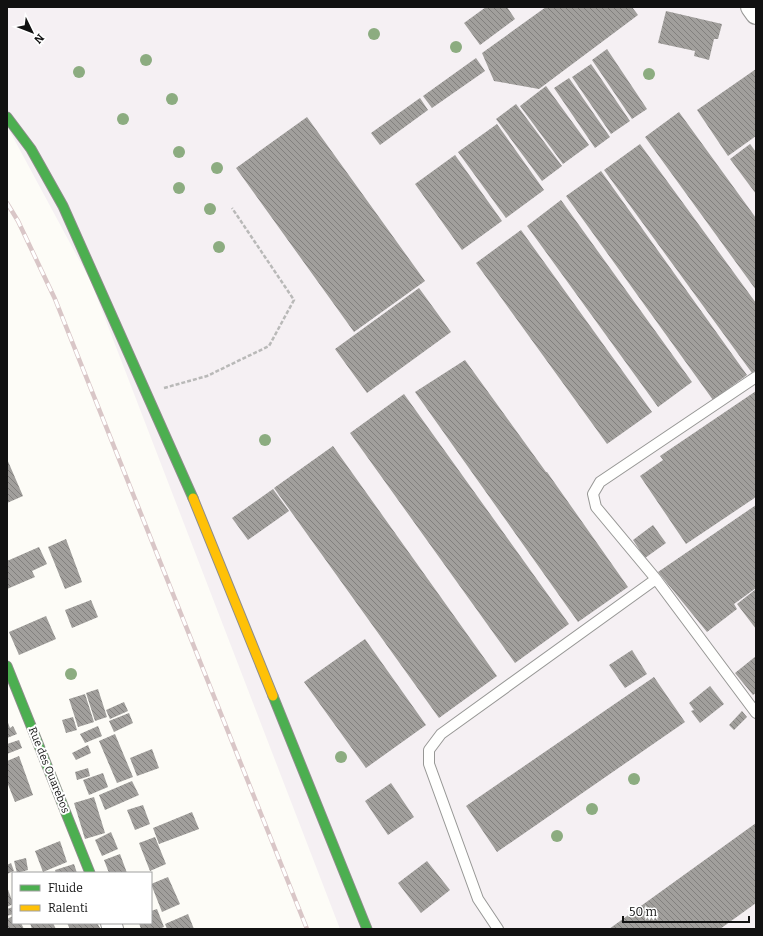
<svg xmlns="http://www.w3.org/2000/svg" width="763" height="936" viewBox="0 0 763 936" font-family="Bitter,serif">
  <defs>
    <pattern id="building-back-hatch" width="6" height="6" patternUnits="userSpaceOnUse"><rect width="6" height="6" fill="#a19f9c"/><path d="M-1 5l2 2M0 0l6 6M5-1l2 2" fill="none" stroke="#82807e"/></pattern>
  </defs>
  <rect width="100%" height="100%" fill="#fdfcf7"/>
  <path fill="#f5f0f3" d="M 7,7 L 756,7 L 756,929 L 340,929 L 91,282 L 7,126 Z"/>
  <path fill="url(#building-back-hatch)" d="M 486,7 L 507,7 L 515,19 L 480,45 L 464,23 Z
    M 546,7 L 632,7 L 638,15 L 539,89 L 494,81 L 482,53 Z
    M 666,11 L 722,24 L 718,39 L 714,39 L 709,60 L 694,56 L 695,51 L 658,43 Z
    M 607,49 L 647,109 L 632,119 L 592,60 Z
    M 476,58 L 485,71 L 432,108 L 423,96 Z
    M 591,64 L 630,121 L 611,134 L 572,77 Z
    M 756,69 L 756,136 L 728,156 L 697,110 Z
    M 569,78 L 610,137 L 595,148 L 554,88 Z
    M 546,86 L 589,145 L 563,164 L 520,106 Z
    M 420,98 L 428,110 L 380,145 L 371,133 Z
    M 516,104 L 562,166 L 542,181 L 496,119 Z
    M 679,112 L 756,218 L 756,290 L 645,137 Z
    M 307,117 L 425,281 L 354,332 L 236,168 Z
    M 497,124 L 544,190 L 506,218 L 458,152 Z
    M 640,144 L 756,303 L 756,370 L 752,373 L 604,170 Z
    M 750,144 L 756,152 L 756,194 L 730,159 Z
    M 455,155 L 502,221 L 462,250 L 415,184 Z
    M 601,171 L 747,375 L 713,400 L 566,196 Z
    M 561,200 L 692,382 L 658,407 L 527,226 Z
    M 521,230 L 652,412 L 607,444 L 476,263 Z
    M 419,288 L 451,332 L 367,393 L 335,349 Z
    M 465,360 L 546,472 L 547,472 L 628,587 L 578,622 L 415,392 Z
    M 756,391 L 756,497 L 686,544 L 640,476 L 663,460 L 660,456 Z
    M 404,394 L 569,624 L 515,663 L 350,433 Z
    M 333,446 L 497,676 L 439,718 L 274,488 Z
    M 7,459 L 23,496 L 7,503 Z
    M 273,489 L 289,511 L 248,540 L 232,518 Z
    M 756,505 L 756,588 L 734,604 L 737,609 L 707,632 L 658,572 Z
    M 653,525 L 666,543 L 645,558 L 633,540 Z
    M 66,539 L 82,582 L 65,589 L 48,547 Z
    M 39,547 L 47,564 L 32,571 L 35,577 L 7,589 L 7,561 Z
    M 756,589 L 756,629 L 737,604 Z
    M 91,600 L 98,617 L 72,628 L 65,610 Z
    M 46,616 L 56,639 L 19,655 L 9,632 Z
    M 365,639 L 426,725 L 366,768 L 304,682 Z
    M 632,650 L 647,674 L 625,688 L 609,665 Z
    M 756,656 L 756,693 L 753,695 L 735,673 Z
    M 654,677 L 685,722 L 497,852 L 466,806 Z
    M 710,686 L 724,704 L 700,723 L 691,711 L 694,710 L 689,703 Z
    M 98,689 L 107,717 L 95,721 L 86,693 Z
    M 85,694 L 94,722 L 78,727 L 69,699 Z
    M 124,702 L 128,711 L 110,719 L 106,710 Z
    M 742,711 L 747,717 L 734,730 L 729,725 Z
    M 129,713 L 133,723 L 114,732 L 109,721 Z
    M 73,717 L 77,730 L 66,733 L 62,720 Z
    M 7,720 L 10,728 L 13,726 L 17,734 L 7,738 Z
    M 98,726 L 102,736 L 85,743 L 80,734 Z
    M 115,734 L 133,777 L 117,783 L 99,741 Z
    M 19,740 L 22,748 L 7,754 L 7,744 Z
    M 88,745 L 91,753 L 76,760 L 72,753 Z
    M 152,749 L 159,768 L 137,776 L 130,758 Z
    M 19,756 L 33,795 L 15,802 L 7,782 L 7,761 Z
    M 88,768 L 90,776 L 77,780 L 75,772 Z
    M 103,773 L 108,787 L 89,795 L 83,780 Z
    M 132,781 L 139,795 L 105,810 L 99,795 Z
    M 391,783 L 414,817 L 388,835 L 365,801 Z
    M 94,797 L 105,833 L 85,839 L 74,803 Z
    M 143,805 L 150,824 L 135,830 L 127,810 Z
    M 192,812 L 199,829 L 159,844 L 153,828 Z
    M 756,823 L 756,903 L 720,929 L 609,929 Z
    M 111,832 L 118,849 L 102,856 L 95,840 Z
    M 155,837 L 166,864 L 150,871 L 139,843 Z
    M 60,841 L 67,862 L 43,872 L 35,851 Z
    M 120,854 L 127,873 L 109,873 L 104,860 Z
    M 26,858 L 28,870 L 17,873 L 14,861 Z
    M 427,861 L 450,890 L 421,913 L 398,883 Z
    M 11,863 L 14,871 L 7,874 L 7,865 Z
    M 74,864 L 77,873 L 56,873 L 55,870 Z
    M 168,877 L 180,904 L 162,912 L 151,884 Z
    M 7,887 L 13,903 L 13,904 L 7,907 Z
    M 13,907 L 13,914 L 7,916 L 7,909 Z
    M 157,909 L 164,927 L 159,929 L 141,929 L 139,923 L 151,923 L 151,911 Z
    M 188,914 L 194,929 L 167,929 L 165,924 Z
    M 13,916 L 13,923 L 21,923 L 24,929 L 7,929 L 7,919 Z
    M 30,923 L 53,923 L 56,929 L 32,929 Z
    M 67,923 L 97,923 L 100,928 L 70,929 Z"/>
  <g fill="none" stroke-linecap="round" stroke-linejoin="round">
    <g stroke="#979795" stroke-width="12">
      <path id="lane" d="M 756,377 L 600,482 L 593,494 L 596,507 L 656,579 L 756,713
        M 498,929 L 478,899 L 429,764 L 429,750 L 441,734 L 656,579"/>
    </g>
    <g stroke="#979795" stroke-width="22">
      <path id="street" d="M 751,7 L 756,14
        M 111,923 L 113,929"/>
    </g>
    <g stroke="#8e8d8b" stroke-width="11">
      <path id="fast" d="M 7,117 L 31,149 L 63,206 L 193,498
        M 7,666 L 90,873
        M 273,696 L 367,929"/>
    </g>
    <g stroke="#8e8d8b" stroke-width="11">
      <path id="slow" d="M 193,498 L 273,696"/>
    </g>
    <path stroke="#b9b9b8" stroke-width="2.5" stroke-dasharray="4 2" stroke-linecap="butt" d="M 164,388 L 207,376 L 269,346 L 294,300 L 232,208"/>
    <use href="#lane" stroke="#fffffe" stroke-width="10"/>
    <use href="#street" stroke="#fffffe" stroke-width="20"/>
    <use href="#fast" stroke="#4caf50" stroke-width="9"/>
    <use href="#slow" stroke="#ffc107" stroke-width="9"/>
    <g stroke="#d9c6c7" stroke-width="4.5">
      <path id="rail" d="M 7,203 L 18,221 L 55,299 L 307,929"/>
    </g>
    <use href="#rail" stroke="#fff" stroke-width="3" stroke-dasharray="9" stroke-linecap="butt"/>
  </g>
  <g fill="#8cac80">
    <circle cx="374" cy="34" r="6"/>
    <circle cx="456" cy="47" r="6"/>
    <circle cx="146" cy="60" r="6"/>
    <circle cx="79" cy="72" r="6"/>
    <circle cx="649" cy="74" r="6"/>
    <circle cx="172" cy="99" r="6"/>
    <circle cx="123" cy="119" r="6"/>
    <circle cx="179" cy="152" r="6"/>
    <circle cx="217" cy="168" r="6"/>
    <circle cx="179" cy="188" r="6"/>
    <circle cx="210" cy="209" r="6"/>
    <circle cx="219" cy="247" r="6"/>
    <circle cx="265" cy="440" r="6"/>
    <circle cx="71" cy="674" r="6"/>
    <circle cx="341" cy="757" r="6"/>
    <circle cx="634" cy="779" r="6"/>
    <circle cx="592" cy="809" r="6"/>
    <circle cx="557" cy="836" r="6"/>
  </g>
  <g text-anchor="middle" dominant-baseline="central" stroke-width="4" stroke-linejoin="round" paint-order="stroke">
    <g font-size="11" fill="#111" stroke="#fff">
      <text transform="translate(49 770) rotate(68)">Rue des Ouarebos</text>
    </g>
  </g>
  <rect width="763" height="936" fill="none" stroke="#111111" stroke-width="16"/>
  <rect x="12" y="872" width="140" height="52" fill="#ffffff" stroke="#a0a0a0"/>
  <rect x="20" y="885" width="20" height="6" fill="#4caf50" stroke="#a0a0a0"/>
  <text x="48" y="892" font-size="12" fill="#111111">Fluide</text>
  <rect x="20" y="905" width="20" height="6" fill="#ffc107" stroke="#a0a0a0"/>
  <text x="48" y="912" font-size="12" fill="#111111">Ralenti</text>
  <g transform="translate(32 32) rotate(133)" stroke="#ffffff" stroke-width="3" paint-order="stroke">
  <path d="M0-3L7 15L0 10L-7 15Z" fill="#111111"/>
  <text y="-6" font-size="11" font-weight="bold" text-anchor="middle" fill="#111111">N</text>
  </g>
  <path d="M623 916v6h126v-6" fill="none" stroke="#111111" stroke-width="2"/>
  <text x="629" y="916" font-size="12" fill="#111111" stroke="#ffffff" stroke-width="3" paint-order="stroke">50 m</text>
</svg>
